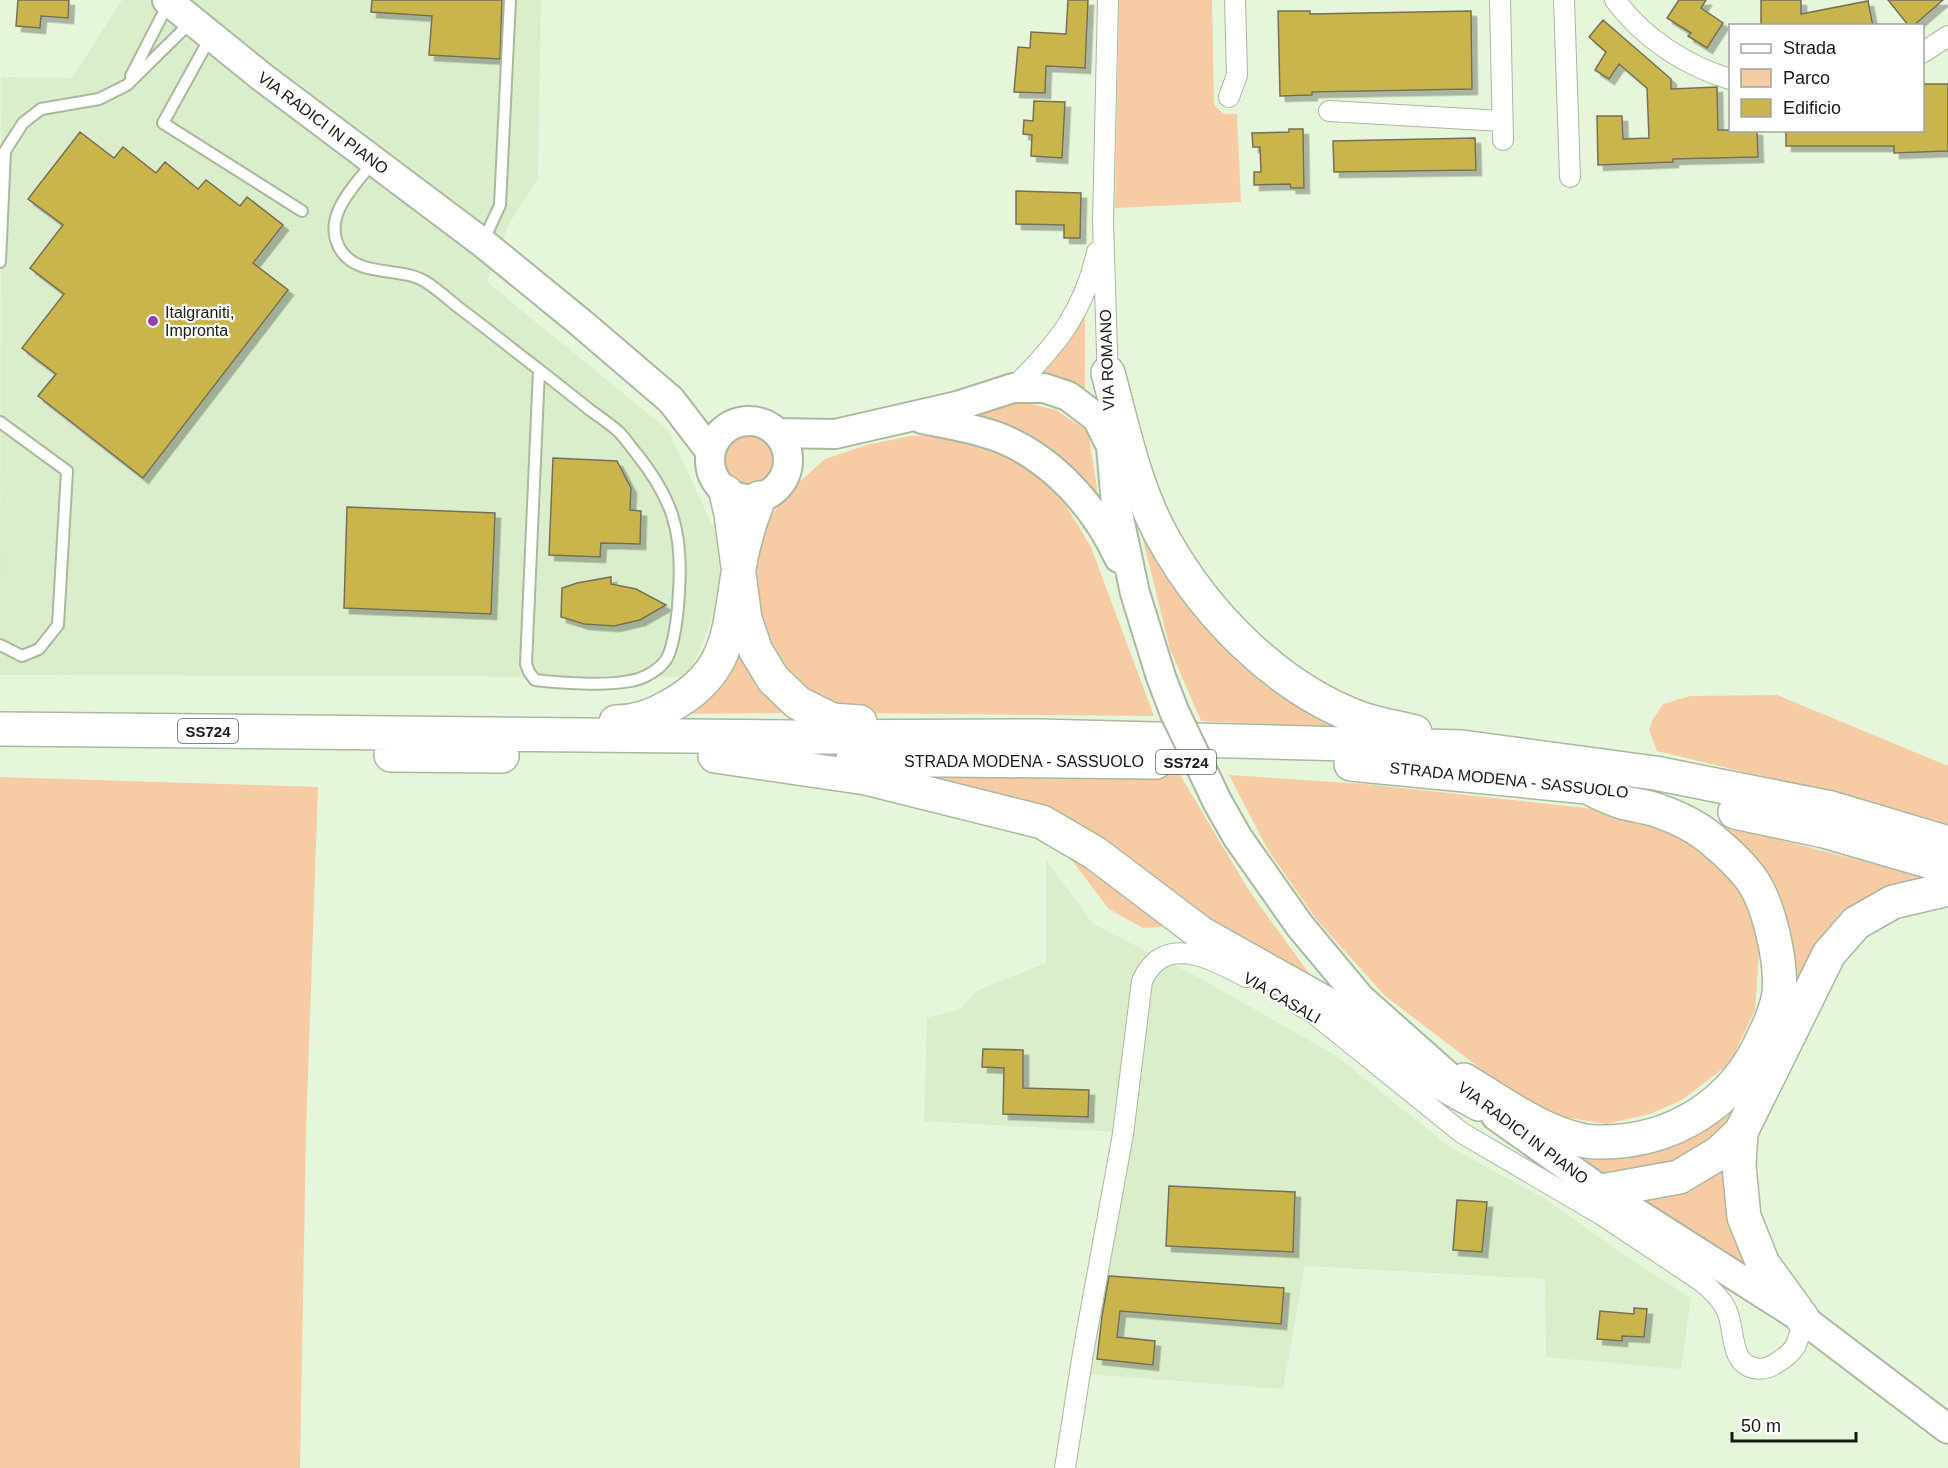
<svg xmlns="http://www.w3.org/2000/svg" width="1948" height="1468" viewBox="0 0 1948 1468" font-family="Helvetica,sans-serif">
  <defs>
    <filter id="shadow"><feDropShadow dx="5.5" dy="5.5" stdDeviation="0" flood-color="#0004"/></filter>
  </defs>
  <rect width="100%" height="100%" fill="#e6f6db"/>
  <path fill="#dbeecc" d="M 122,0 L 541,0 L 538,178 L 509,224 L 487,282 L 668,430 L 717,535 L 720,577 L 713,615 L 689,677 L 0,675 L 1,77 L 72,78 Z
    M 1046,860 L 1093,924 L 1198,977 L 1335,1055 L 1451,1148 L 1542,1197 L 1636,1263 L 1691,1298 L 1681,1369 L 1546,1357 L 1545,1279 L 1305,1266 L 1283,1389 L 1073,1373 L 1114,1132 L 924,1121 L 927,1018 L 960,1009 L 978,990 L 1046,963 Z"/>
  <path fill="#f7cca5" d="M 1119,0 L 1212,0 L 1214,105 L 1224,114 L 1237,114 L 1241,202 L 1115,208 Z
    M 1085,314 L 1085,394 L 1066,380 L 1039,376 L 1068,343 Z
    M 1016,400 L 1056,410 L 1088,431 L 1099,502 L 963,415 Z
    M718 460a31 31 0 1 1 62 0a31 31 0 1 1-62 0Z
    M 910,436 L 950,436 L 998,452 L 1037,471 L 1060,496 L 1091,547 L 1154,716 L 852,713 L 809,694 L 774,659 L 751,605 L 752,557 L 768,519 L 796,485 L 825,459 L 866,445 Z
    M 1135,507 L 1167,569 L 1352,729 L 1201,721 L 1170,649 Z
    M 734,644 L 791,713 L 671,714 Z
    M 1777,695 L 1948,766 L 1948,831 L 1828,792 L 1657,751 L 1649,730 L 1653,719 L 1663,704 L 1690,696 Z
    M 899,771 L 1179,773 L 1248,889 L 1311,976 L 1204,918 L 1085,828 L 1021,798 Z
    M 1229,775 L 1365,784 L 1605,810 L 1663,827 L 1703,846 L 1741,890 L 1760,938 L 1755,1010 L 1730,1063 L 1682,1100 L 1650,1114 L 1606,1124 L 1557,1116 L 1506,1088 L 1385,996 L 1316,919 L 1268,850 Z
    M 0,777 L 318,787 L 306,1131 L 300,1468 L 0,1468 Z
    M 1708,821 L 1932,879 L 1792,991 Z
    M 1060,845 L 1174,926 L 1143,928 L 1109,909 Z
    M 1743,1099 C 1721,1130 1698,1160 1660,1171 C 1644,1176 1624,1175 1608,1176 L 1560,1143 Z
    M 1726,1157 L 1753,1272 L 1636,1194 Z"/>
  <path fill="#cab54e" stroke="#757055" stroke-width="1.5" filter="url(#shadow)" d="M 18,0 L 69,0 L 68,18 L 41,16 L 40,28 L 16,26 Z
    M 372,0 L 502,0 L 500,59 L 429,55 L 432,16 L 371,12 Z
    M 1068,0 L 1088,0 L 1085,68 L 1046,66 L 1045,93 L 1014,92 L 1018,47 L 1030,48 L 1031,32 L 1066,34 Z
    M 1679,0 L 1706,0 L 1701,8 L 1723,23 L 1707,48 L 1688,36 L 1691,33 L 1667,18 Z
    M 1761,0 L 1801,0 L 1801,14 L 1868,1 L 1873,26 L 1761,26 Z
    M 1888,0 L 1943,0 L 1913,26 L 1909,26 Z
    M 1278,11 L 1310,11 L 1310,14 L 1471,11 L 1472,89 L 1312,92 L 1312,95 L 1280,96 Z
    M 1603,20 L 1671,79 L 1671,89 L 1717,87 L 1718,130 L 1757,130 L 1758,157 L 1673,159 L 1673,162 L 1598,165 L 1597,116 L 1622,116 L 1623,139 L 1649,138 L 1647,88 L 1619,64 L 1609,79 L 1595,70 L 1606,52 L 1589,37 Z
    M 1923,84 L 1948,84 L 1948,151 L 1894,153 L 1894,146 L 1786,146 L 1786,130 L 1923,130 Z
    M 1034,101 L 1065,102 L 1062,158 L 1031,156 L 1032,135 L 1023,134 L 1024,120 L 1033,121 Z
    M 1289,129 L 1303,129 L 1304,188 L 1291,188 L 1290,184 L 1254,185 L 1254,172 L 1261,172 L 1260,147 L 1253,147 L 1252,133 L 1289,132 Z
    M 80,132 L 114,158 L 123,147 L 156,173 L 165,162 L 198,189 L 206,180 L 240,206 L 247,197 L 283,225 L 253,263 L 288,290 L 143,478 L 38,396 L 56,374 L 22,348 L 64,294 L 30,268 L 63,225 L 28,199 Z
    M 1475,138 L 1476,170 L 1334,172 L 1333,141 Z
    M 1016,191 L 1081,193 L 1080,238 L 1064,238 L 1064,225 L 1016,224 Z
    M 553,458 L 617,461 L 631,488 L 630,510 L 641,511 L 640,544 L 601,543 L 600,557 L 549,555 Z
    M 347,507 L 495,513 L 491,614 L 344,608 Z
    M 611,577 L 611,584 L 636,589 L 666,605 L 640,620 L 614,626 L 584,624 L 561,617 L 562,588 L 577,583 Z
    M 983,1049 L 1023,1050 L 1023,1088 L 1089,1090 L 1088,1117 L 1003,1114 L 1004,1068 L 982,1067 Z
    M 1169,1186 L 1295,1192 L 1293,1252 L 1166,1246 Z
    M 1457,1200 L 1487,1202 L 1482,1252 L 1453,1250 Z
    M 1109,1276 L 1284,1288 L 1281,1324 L 1120,1311 L 1117,1337 L 1155,1341 L 1153,1365 L 1097,1359 L 1102,1316 Z
    M 1634,1308 L 1647,1309 L 1644,1337 L 1622,1336 L 1622,1341 L 1597,1339 L 1600,1311 L 1634,1314 Z"/>
  <g fill="none" stroke-linecap="round" stroke-linejoin="round">
    <g stroke="#a9b89e" stroke-width="14">
      <path id="lane" d="M 211,36 L 163,123 L 302,211
        M 131,76 L 169,2
        M 374,161 C 354,186 319,219 342,252 C 361,278 401,266 426,282 C 437,289 447,298 458,307 C 482,325 506,344 529,362 C 550,378 570,394 590,410 C 600,417 610,424 619,432 C 625,438 630,446 636,453 C 673,499 683,533 679,591 C 678,612 676,634 669,654 C 664,668 644,679 630,681 C 606,686 559,683 535,680 L 529,672 L 526,664 L 539,370
        M 483,242 L 500,205 L 510,0
        M 0,262 L 5,151 L 23,123 L 41,109 L 99,99 L 127,85 L 192,21
        M 0,422 L 67,471 L 58,625 L 39,649 L 22,656 L 0,645"/>
    </g>
    <g stroke="#a9b89e" stroke-width="22">
      <path id="street" d="M 1108,0 L 1103,223 L 1108,384
        M 1500,0 L 1503,140
        M 1564,0 L 1570,177
        M 1615,0 C 1643,38 1686,66 1730,79
        M 1922,53 L 1948,36
        M 1229,97 L 1237,75 L 1235,0
        M 1329,111 L 1502,121
        M 1013,388 C 1056,346 1084,312 1097,252
        M 1301,1006 L 1312,1012 L 1462,1133 L 1602,1215 L 1701,1281 C 1711,1289 1720,1297 1726,1309 C 1736,1327 1728,1362 1754,1368 C 1762,1370 1769,1368 1775,1364 C 1798,1350 1798,1343 1803,1319
        M 1065,1468 L 1083,1353 L 1123,1134 L 1142,981 C 1164,932 1212,959 1246,977"/>
    </g>
    <g stroke="#a9b89e" stroke-width="32">
      <path id="secondary" d="M 167,0 L 262,77 L 483,243 L 581,323 L 671,400 L 710,451
        M 922,419 C 948,424 973,428 998,437 C 1052,458 1095,506 1119,558
        M710 460a39 39 0 1 1 78 0a39 39 0 1 1-78 0Z
        M 777,433 L 835,434 L 957,406 L 1013,388 L 1044,388 L 1068,396 L 1097,418 L 1111,446 L 1116,504 L 1135,593 L 1161,677 L 1174,711
        M 1218,803 L 1238,838 L 1300,926 L 1360,998 L 1451,1079
        M 1496,1116 L 1602,1191 L 1803,1319 L 1948,1429"/>
    </g>
    <g stroke="#a9b89e" stroke-width="36">
      <path id="highway" d="M 1108,373 C 1123,428 1135,488 1163,538 C 1205,614 1278,689 1362,719 C 1379,725 1397,727 1415,732
        M 726,492 L 731,514 L 745,619 L 756,651 L 773,679 L 798,703 L 832,720 L 860,722
        M 616,722 C 635,722 653,716 668,707 C 732,673 728,630 739,568 C 743,544 750,521 759,498
        M 0,729 L 791,737 L 1039,736 L 1462,747 L 1655,773 L 1831,808 L 1948,843
        M 391,755 L 502,756
        M 715,756 L 866,778 L 1042,822 L 1095,853 L 1202,934 L 1343,1013 L 1416,1069 L 1479,1104
        M 853,759 L 1156,762
        M 1351,764 L 1608,789
        M 1735,812 L 1824,831 L 1948,867
        M 1464,1080 C 1502,1103 1553,1141 1598,1142 C 1672,1143 1735,1104 1764,1036 C 1770,1024 1777,1007 1779,993 C 1782,962 1769,901 1749,876 C 1740,865 1728,853 1717,844 C 1700,828 1675,816 1653,809 C 1643,806 1632,805 1622,802 C 1609,798 1597,791 1584,786
        M 1602,1191 L 1679,1177 L 1719,1153 L 1741,1132
        M 1803,1319 L 1763,1264 L 1744,1217 L 1739,1166 L 1741,1132 L 1829,954 L 1856,923 L 1893,902 L 1948,889"/>
    </g>
    <use href="#lane" stroke="#fff" stroke-width="10"/>
    <use href="#street" stroke="#fff" stroke-width="20"/>
    <use href="#secondary" stroke="#fff" stroke-width="28"/>
    <use href="#highway" stroke="#fff" stroke-width="33"/>
    <g stroke="#a9b89e" stroke-width="32" stroke-linecap="butt">
      <path id="secondary-bridge" d="M 1174,711 L 1218,803"/>
    </g>
    <use href="#secondary-bridge" stroke="#fff" stroke-width="28"/>
  </g>
  <circle fill="#9a3da7" stroke="#fff" stroke-width="2" cx="153" cy="321" r="6"/>
  <g text-anchor="middle" dominant-baseline="central" stroke-width="4.5" stroke-linejoin="round" paint-order="stroke">
    <g fill="#fff" stroke="#5c5f59" stroke-width="1.5">
      <rect x="178" y="719" width="60" height="24" rx="4.5"/>
      <rect x="1156" y="750" width="60" height="24" rx="4.5"/>
    </g>
    <g font-size="15" font-weight="bold" fill="#161b12">
      <text x="208" y="731">SS724</text>
      <text x="1186" y="762">SS724</text>
    </g>
    <g font-size="16" fill="#161b12" stroke="#fff">
      <text transform="translate(323 123) rotate(37)">VIA RADICI IN PIANO</text>
      <text transform="translate(1107 360) rotate(-92)">VIA ROMANO</text>
      <text x="1024" y="761">STRADA MODENA - SASSUOLO</text>
      <text transform="translate(1509 780) rotate(6)">STRADA MODENA - SASSUOLO</text>
      <text transform="translate(1282 998) rotate(30)">VIA CASALI</text>
      <text transform="translate(1523 1133) rotate(37)">VIA RADICI IN PIANO</text>
    </g>
    <g font-size="16" fill="#161b12" stroke="#fff" text-anchor="start">
      <text x="165" y="312">Italgraniti,<tspan x="165" dy="18">Impronta</tspan></text>
    </g>
  </g>
  <rect x="1729" y="24" width="195" height="108" fill="#ffffff" stroke="#a2a4a0" stroke-width="1.5"/>
  <rect x="1741" y="44" width="30" height="9" fill="#ffffff" stroke="#a2a4a0" stroke-width="1.5"/>
  <text x="1783" y="54" font-size="18" fill="#161b12">Strada</text>
  <rect x="1741" y="69" width="30" height="18" fill="#f7cca5" stroke="#a2a4a0" stroke-width="1.5"/>
  <text x="1783" y="84" font-size="18" fill="#161b12">Parco</text>
  <rect x="1741" y="99" width="30" height="18" fill="#cab54e" stroke="#a2a4a0" stroke-width="1.5"/>
  <text x="1783" y="114" font-size="18" fill="#161b12">Edificio</text>
  <path d="M1732 1432v9h124v-9" fill="none" stroke="#161b12" stroke-width="3"/>
  <text x="1741" y="1432" font-size="18" fill="#161b12" stroke="#ffffff" stroke-width="4.5" paint-order="stroke">50 m</text>
</svg>
